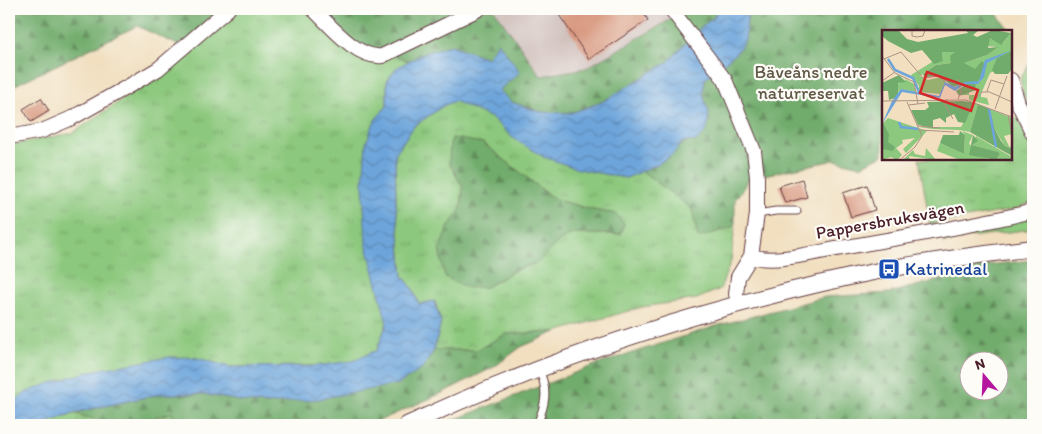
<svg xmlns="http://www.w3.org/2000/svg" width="1042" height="434" viewBox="0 0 1042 434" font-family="Itim,sans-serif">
  <defs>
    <pattern id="grass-tufts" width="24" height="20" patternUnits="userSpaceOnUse" patternTransform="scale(1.25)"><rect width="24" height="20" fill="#8cc87d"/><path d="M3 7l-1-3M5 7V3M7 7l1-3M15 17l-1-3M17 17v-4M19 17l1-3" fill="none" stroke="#7aab6c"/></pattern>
    <pattern id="forest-firs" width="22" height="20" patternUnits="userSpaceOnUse" patternTransform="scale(1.25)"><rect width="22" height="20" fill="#71ac6c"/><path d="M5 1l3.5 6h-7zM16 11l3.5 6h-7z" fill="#5f8b59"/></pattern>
    <pattern id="water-waves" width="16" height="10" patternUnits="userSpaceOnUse" patternTransform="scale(1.25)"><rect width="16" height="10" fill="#6da5db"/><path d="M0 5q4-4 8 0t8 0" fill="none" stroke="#5c86b2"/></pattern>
  </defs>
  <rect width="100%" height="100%" fill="#fdfcf7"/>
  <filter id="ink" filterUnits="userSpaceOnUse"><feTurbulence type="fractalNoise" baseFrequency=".02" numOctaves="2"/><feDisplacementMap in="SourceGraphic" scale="10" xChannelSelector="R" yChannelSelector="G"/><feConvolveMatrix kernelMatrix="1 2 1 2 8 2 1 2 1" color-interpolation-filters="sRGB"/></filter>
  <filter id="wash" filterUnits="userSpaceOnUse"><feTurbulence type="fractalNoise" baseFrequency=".0096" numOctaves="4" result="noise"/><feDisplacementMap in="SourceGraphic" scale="20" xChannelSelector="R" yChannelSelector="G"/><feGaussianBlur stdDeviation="1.12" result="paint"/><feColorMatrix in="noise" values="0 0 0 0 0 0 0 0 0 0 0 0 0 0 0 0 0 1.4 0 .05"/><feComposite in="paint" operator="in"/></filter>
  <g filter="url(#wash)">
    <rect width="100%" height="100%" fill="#f1dfc0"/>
    <path fill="#d0c0bc" d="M 493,9 L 689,9 L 586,68 L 541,76 Z"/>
    <path fill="url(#grass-tufts)" stroke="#6b7454" fill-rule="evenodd" d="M 218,9 L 320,9 L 382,50 L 409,61 L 396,68 L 387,81 L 387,106 L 375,120 L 380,291 L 387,323 L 377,350 L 353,361 L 315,366 L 230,367 L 197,358 L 170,357 L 27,392 L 9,406 L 9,145 L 73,133 L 157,76 Z
      M 1033,58 L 1033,114 L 1023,93 L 1020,79 Z
      M 454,101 L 492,118 L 513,138 L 609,175 L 626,178 L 642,171 L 692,209 L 698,237 L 735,226 L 731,261 L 720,289 L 697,299 L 642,307 L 556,332 L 506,334 L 477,350 L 434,350 L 441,322 L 435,301 L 419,304 L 412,288 L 403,276 L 396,203 L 395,154 L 414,126 L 443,106 ZM 483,143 L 554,199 L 593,210 L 615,214 L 621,234 L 572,234 L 558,242 L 537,263 L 515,270 L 486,287 L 449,226 L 461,209 L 463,187 L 449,163 Z
      M 1019,118 L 1033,145 L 1033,201 L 1014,210 L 930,224 L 919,159 L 1011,159 L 1011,121 Z
      M 1033,213 L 1033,229 L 970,237 L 943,243 L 953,233 L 1007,224 Z
      M 172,412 L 177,425 L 41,425 L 73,413 L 104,422 L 137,422 Z"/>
    <path fill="url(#forest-firs)" stroke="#5e664c" fill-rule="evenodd" d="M 9,9 L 218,9 L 182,47 L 137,26 L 9,88 Z
      M 320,9 L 494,9 L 541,76 L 586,68 L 689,9 L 716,9 L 715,16 L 698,30 L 668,62 L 602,102 L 571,113 L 540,112 L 511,102 L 498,90 L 520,72 L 498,43 L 487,58 L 451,45 L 424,53 L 409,61 L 382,50 L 356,44 Z
      M 748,9 L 996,9 L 996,13 L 1009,29 L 1006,31 L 883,31 L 883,155 L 860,166 L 835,160 L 750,178 L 735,200 L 735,226 L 698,238 L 692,209 L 642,171 C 659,164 671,156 683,142 L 697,141 L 709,113 L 703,94 L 705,79 L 737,52 L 745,40 Z
      M 452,138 L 483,143 L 554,199 L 593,210 L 616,214 L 624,224 L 621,234 L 572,234 L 558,242 L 537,263 L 515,270 L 486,287 L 468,288 L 445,277 L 439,250 L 449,226 L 461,209 L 463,187 L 449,163 L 450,144 Z
      M 1033,260 L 1033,425 L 440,425 L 595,365 L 716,326 L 825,297 L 889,293 L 939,280 L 979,266 ZM 970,362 L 1000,362 L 1000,392 L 970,392 Z
      M 556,332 L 521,347 L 494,367 L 440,394 L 370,425 L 177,425 L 172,413 L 137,422 L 104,422 L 73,413 L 160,394 L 203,394 L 246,402 L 268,404 L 422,369 L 434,350 L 477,350 L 506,334 Z"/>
    <path fill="url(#water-waves)" stroke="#5c6283" d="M 716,9 L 748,9 L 745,40 L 737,52 L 705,79 L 703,94 L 709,113 L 707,130 L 697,141 L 683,142 L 673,154 L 658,164 L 626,178 L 609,175 L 578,169 L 544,157 L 513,138 L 492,118 L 454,101 L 443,106 L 414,126 L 395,154 L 396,203 L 403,276 L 412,288 L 419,304 L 434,301 L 441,322 L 434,350 L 422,369 L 399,384 L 318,399 L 268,404 L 246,402 L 203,394 L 160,394 L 73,413 L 41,425 L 9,425 L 9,406 L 27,392 L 48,384 L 95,370 L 170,357 L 197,358 L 230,367 L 315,366 L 353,361 L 377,350 L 387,323 L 366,242 L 363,185 L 366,143 L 375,120 L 387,106 L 387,81 L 396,68 L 424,53 L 451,45 L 487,58 L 498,42 L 520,72 L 499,90 L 511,102 L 540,112 L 571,113 L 602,102 L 668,62 L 698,30 L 715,16 Z"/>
    <g id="blocks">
      <path fill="#d8987f" d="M 555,9 L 641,9 L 648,20 L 589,59 Z
        M 41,98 L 49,111 L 31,122 L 23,109 Z
        M 802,179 L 807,197 L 785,203 L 779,186 Z
        M 867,185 L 875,210 L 851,217 L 843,193 Z"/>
    </g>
  </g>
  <g filter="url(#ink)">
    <use href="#blocks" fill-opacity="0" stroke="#633c41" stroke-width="1"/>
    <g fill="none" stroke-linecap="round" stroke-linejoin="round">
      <g stroke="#633c41" stroke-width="9">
        <path id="service" d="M 757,214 L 776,211 L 797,211
          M 537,425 C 545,405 549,391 539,370"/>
      </g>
      <g stroke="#633c41" stroke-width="16">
        <path id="minor" d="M 313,9 C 330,25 357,59 382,56 L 479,9
          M 671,9 L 725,80 L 754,151 L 757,177 L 757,214 L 751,256 L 738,277 L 736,294 L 739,304
          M 1011,80 L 1018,103 L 1033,134
          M 9,137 L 42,131 L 72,118 L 134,83 L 158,69 L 228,9
          M 751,256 C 776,264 815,252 842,248 C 903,237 964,227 1025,213 L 1033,210"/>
      </g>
      <g stroke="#633c41" stroke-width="18">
        <path id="tertiary" d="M 407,425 C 560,354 722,302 888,269 C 936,260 985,254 1033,248"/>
      </g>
      <use href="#service" stroke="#fff" stroke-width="7"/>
      <use href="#minor" stroke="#fff" stroke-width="14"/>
      <use href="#tertiary" stroke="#fff" stroke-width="16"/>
    </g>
  </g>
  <defs>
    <g id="bus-square" transform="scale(1.125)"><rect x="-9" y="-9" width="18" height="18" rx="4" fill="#1a4fb4" stroke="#fdfcf7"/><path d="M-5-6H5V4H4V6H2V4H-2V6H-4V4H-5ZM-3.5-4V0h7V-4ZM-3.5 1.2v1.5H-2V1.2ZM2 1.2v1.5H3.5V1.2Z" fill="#fff"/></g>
  </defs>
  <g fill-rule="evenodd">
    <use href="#bus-square" x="889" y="269"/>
  </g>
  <g text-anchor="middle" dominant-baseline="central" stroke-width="4.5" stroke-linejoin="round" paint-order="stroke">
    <g font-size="18" fill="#615a48" stroke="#fdfcf7">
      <text x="811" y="72">Bäveåns nedre<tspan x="811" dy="21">naturreservat</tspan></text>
    </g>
    <g font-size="18" fill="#4a1f2b" stroke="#fdfcf7">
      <text transform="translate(890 220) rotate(-10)">Pappersbruksvägen</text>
    </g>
    <g font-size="18" fill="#164399" stroke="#fdfcf7" text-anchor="start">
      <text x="905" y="269">Katrinedal</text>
    </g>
  </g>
  <g transform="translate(882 30)">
    <rect width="130" height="130" fill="#f1dfc0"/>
    <path d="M 129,3 L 130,32 L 108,43 L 99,64 L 99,67 L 105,68 L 107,75 L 87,70 L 87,65 L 93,65 L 95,60 L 87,62 L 87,65 L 79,65 L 83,54 L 82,33 L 105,25 L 115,17 L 104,16 L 108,8 L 121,13 ZM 60,22 L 73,22 L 69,33 L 54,35 L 38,46 L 46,50 L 60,47 L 64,52 L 58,64 L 38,62 L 38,59 L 36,62 L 35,55 L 37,59 L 37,56 L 29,45 L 50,32 L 61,31 ZM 20,47 L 32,54 L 34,62 L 19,59 L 17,64 L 15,54 L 24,50 ZM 92,73 L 96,74 L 88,102 L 77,100 L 51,99 L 37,97 L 79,97 ZM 108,79 L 130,88 L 130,104 L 122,106 L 128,118 L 123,116 L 113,100 ZM 6,88 L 45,101 L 24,123 L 21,119 L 33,108 L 20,110 L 21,113 L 14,118 L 20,125 L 15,130 L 9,127 L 0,130 L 0,94 ZM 80,101 L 91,105 L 87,113 L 94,125 L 109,130 L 78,130 L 55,121 L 58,113 L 82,124 L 83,105 ZM 94,106 L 130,127 L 130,130 L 114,130 L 118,124 L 115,122 L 90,115 ZM 44,118 L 54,130 L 27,126 L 28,130 L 21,130 L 31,120 L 33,124 L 43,126 Z" fill="#8cc87d"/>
    <path d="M 0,0 L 16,0 L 25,9 L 36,12 L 86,3 L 84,0 L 97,0 L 91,5 L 95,7 L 111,0 L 129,3 L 119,15 L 108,8 L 106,18 L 116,17 L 105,25 L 82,33 L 93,39 L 100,31 L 103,35 L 99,48 L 93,53 L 94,60 L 77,66 L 74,61 L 86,53 L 71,57 L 58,46 L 42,47 L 41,44 L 54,35 L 69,33 L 68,26 L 73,22 L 60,22 L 61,31 L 52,34 L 40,20 L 29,23 L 6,11 L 0,6 ZM 130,21 L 130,39 L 126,44 L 113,44 L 110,40 L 115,28 ZM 17,45 L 24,52 L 16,53 L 16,67 L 7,70 L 6,61 L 0,61 L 0,53 ZM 80,71 L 92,72 L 83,93 L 76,92 L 72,84 L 64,88 L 64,93 L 58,88 L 51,90 L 51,98 L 36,95 L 29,80 L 43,80 L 47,77 L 45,72 ZM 96,74 L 108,79 L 113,100 L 119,111 L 123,116 L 128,118 L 130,114 L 130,126 L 88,102 ZM 1,93 L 7,104 L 6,112 L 13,117 L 11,121 L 0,119 ZM 78,101 L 83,105 L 82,124 L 58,113 L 61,105 L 77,105 ZM 91,105 L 96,111 L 90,115 L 116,122 L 118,124 L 114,130 L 87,125 Z" fill="#71ac6c"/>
    <path d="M 130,20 L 105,33 L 102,47 L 96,54 L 83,54 L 73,61 L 63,55 L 58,68 L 20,62 L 0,94 L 10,71 L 19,59 L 57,66 L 63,52 L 73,57 L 83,52 L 97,51 L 103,30 Z" fill="#6da5db"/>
    <path fill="none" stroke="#6da5db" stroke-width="2.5" d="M 6,29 L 13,40 L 31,48 L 37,62M 107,79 L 114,117M 17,92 L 19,97 L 36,99"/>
    <path fill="none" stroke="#ae9284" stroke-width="1" d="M 30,0 L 30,6 L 35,7 L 41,6 L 43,0M 0,26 L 13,43 L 32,52 L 36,74M 2,29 L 19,22 L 41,48 L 57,46 L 62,51 L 68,50M 0,51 L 13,42M 122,54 L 109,50 L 105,61 L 130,72M 65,69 L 63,75 L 71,89M 76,69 L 79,62 L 76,49M 94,69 L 100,62 L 106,62M 0,71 L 84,70 L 130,87M 27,75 L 43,73M 113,79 L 125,46M 126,85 L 130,104M 36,96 L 58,98M 37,100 L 72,102M 20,128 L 33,117 L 40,106 L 25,72"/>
    <path fill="#d62828" fill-opacity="0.15" stroke="#d62828" stroke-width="2.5" d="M 45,42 L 96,60 L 89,81 L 38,63 Z"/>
    <rect width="130" height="130" fill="none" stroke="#4a1f2b" stroke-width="2.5"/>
  </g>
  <rect width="1042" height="434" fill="none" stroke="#fdfcf7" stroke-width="30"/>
  <g transform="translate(984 376) rotate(341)"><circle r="24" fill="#fdfcf7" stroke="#b5a4a5"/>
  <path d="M0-4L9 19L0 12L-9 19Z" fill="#b5179e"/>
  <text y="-8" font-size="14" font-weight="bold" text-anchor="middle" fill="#4a1f2b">N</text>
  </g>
</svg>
